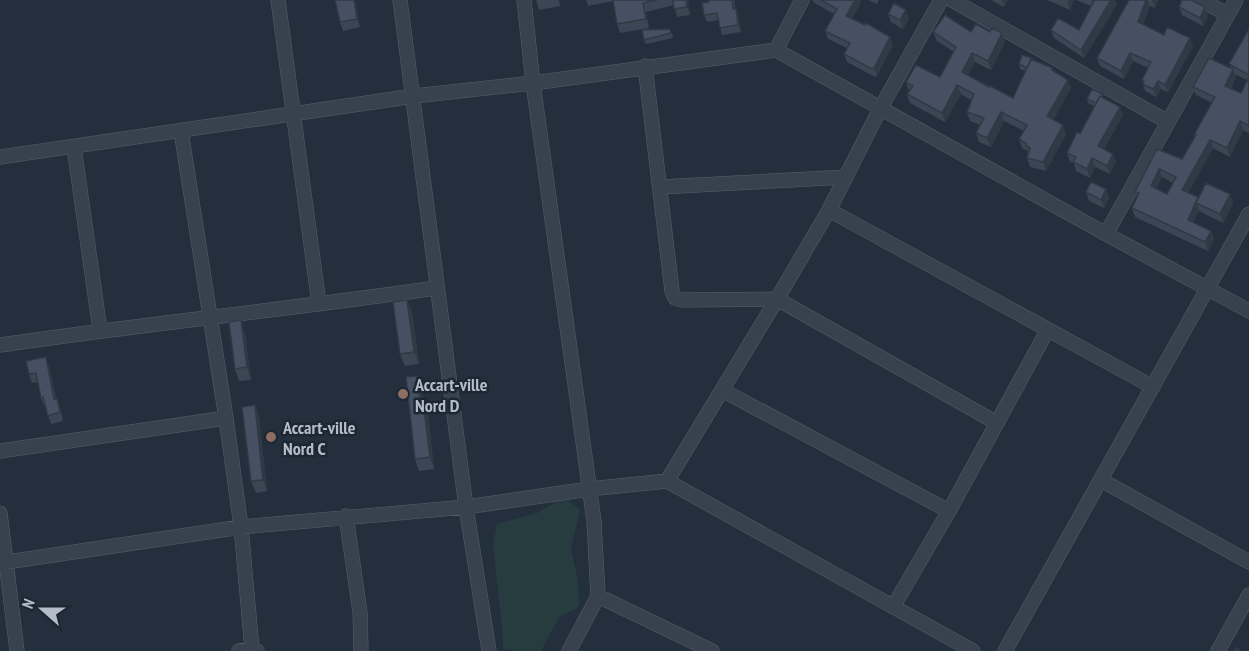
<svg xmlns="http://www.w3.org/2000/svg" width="1249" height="651" viewBox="0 0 1249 651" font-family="'PT Sans Narrow',sans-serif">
  <rect width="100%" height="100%" fill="#242f3e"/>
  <path fill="#263c3f" d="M 564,497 L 580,510 L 571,549 L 578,581 L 579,607 L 559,617 L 541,651 L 517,651 L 503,649 L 503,638 L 493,543 L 497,524 L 537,513 Z"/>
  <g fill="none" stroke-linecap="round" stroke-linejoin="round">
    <g stroke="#565f6c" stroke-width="15">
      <path id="minor" d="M 278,0 L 319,304
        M 400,0 L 466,507 L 489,651
        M 524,0 L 533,83 L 594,521 L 598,596 L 569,651
        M 952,0 L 1168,122
        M 1201,0 L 1228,15
        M 776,50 L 802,0
        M 645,66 L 672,291 L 675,298 L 681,300 L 777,299 L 997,423
        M 181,131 L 226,418 L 241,527 L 252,649
        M 74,147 L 100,330
        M 0,157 L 414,96 L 533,83 L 776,50 L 1106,234 L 1249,311
        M 660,187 L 846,177
        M 829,210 L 1153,387
        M 1106,234 L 1236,0
        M 0,345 C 145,324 291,309 436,288
        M 722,390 L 949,511
        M 0,451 L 226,418
        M 1101,480 L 1249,562
        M 667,481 L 777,299 L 829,210 L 880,109 L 941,0
        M 0,513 L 17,651
        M 346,516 L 360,612 L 361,651
        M 0,563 L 241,527 L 466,507 L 589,489 L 667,481 L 973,651
        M 598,596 L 712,651
        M 893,607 L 949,511 L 1047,331
        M 239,651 L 252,649 L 257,651
        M 1005,651 L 1249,214
        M 1218,651 L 1249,595"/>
    </g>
    <use href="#minor" stroke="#38414e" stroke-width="14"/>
  </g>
  <path fill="#3b4654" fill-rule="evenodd" d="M 335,0 L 354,0 L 360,27 L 343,31 L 340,22 Z
    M 536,0 L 559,0 L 560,6 L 539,10 Z
    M 586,0 L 688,0 L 690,15 L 677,17 L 674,5 L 646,12 L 649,28 L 620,33 L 617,24 L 613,1 L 588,6 Z
    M 709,0 L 734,0 L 735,8 L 736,8 L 738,15 L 741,32 L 722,35 L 718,20 L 707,22 L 704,15 L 709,2 Z
    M 813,0 L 860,0 L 861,2 L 852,19 L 893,45 L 877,76 L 875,77 L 847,62 L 844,54 L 847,48 L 828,39 L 825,31 L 834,14 L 813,2 Z
    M 868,0 L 879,0 L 877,4 Z
    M 991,0 L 1008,0 L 1004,7 Z
    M 1047,0 L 1074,0 L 1070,10 Z
    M 1076,0 L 1115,0 L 1117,4 L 1084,58 L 1054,38 L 1051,30 L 1079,30 L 1091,6 Z
    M 1129,0 L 1158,0 L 1155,8 L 1150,6 L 1143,24 L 1164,35 L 1193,46 L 1168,92 L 1161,89 L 1156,97 L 1145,91 L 1143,84 L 1142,80 L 1148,68 L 1133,61 L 1124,79 L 1100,66 L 1097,58 Z
    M 1179,7 L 1208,16 L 1203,26 L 1182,15 Z
    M 888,14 L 909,19 L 903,29 L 891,22 Z
    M 1249,29 L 1249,133 L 1243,130 L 1230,157 L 1213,148 L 1188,193 L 1198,198 L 1230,194 L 1233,203 L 1223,223 L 1199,211 L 1199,210 L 1193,222 L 1211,231 L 1214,239 L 1208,251 L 1135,217 L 1132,208 L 1137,197 L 1135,192 L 1157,149 L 1182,159 L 1195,137 L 1194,135 L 1212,103 L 1196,95 L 1193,87 L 1231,68 L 1229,64 ZM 1234,74 L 1247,80 L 1241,93 L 1231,89 L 1236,77 ZM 1162,177 L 1173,183 L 1167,194 L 1156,189 Z
    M 933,32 L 990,32 L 1002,33 L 1005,42 L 991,70 L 975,62 L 968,75 L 1013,98 L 1026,71 L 1020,69 L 1019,64 L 1032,59 L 1052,68 L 1053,71 L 1071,88 L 1053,120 L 1066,134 L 1046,171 L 1030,167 L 1027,158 L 1028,151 L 1022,148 L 1019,139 L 1024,131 L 1004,121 L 991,147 L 979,142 L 976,133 L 980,125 L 970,121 L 967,112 L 971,100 L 961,94 L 945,122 L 910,103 L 907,94 L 909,91 L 906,82 L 940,77 L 954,52 L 937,41 Z
    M 672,33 L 673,38 L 646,44 L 644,40 Z
    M 1104,98 L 1123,115 L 1104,149 L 1116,162 L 1110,174 L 1095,167 L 1090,178 L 1076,171 L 1074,163 L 1070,162 L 1067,153 L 1080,134 L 1094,106 L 1088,103 L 1087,99 Z
    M 1106,189 L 1109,198 L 1104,208 L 1089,201 L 1086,192 Z
    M 407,300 L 412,312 L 419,364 L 405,366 L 400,354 Z
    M 245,333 L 251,380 L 239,381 L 235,369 Z
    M 49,366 L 56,398 L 60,407 L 63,421 L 51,424 L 45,406 L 44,406 L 41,398 L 38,382 L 32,383 L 29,374 Z
    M 417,376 L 421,387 L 423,401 L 428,413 L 434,469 L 419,471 L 415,459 Z
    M 255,405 L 259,417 L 267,491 L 256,493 L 251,481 Z"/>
  <path fill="#303945" d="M 354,0 L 356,3 L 360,27 L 357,19 Z
    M 686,0 L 688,0 L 690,15 L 687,7 Z
    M 855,0 L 860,0 L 861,2 L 849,25 L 846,16 Z
    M 1002,0 L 1008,0 L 1004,7 Z
    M 1068,0 L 1074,0 L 1070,10 L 1067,1 Z
    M 1111,0 L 1115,0 L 1117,4 L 1084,58 L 1081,50 Z
    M 1146,0 L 1148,0 L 1150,6 L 1141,29 L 1138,22 Z
    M 1152,0 L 1158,0 L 1155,8 Z
    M 643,3 L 646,12 L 649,28 L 646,19 Z
    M 1205,7 L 1208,16 L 1203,26 L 1200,18 Z
    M 736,8 L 738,15 L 741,32 L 738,25 Z
    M 906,10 L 909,19 L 903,29 L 900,20 Z
    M 1002,33 L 1005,42 L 991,70 L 988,61 Z
    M 890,37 L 893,45 L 877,76 L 874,68 Z
    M 1190,38 L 1193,46 L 1168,92 L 1165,85 Z
    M 972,53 L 975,62 L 965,81 L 962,72 Z
    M 1130,53 L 1133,61 L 1124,79 L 1121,71 Z
    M 1233,69 L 1236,77 L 1228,95 L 1225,86 Z
    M 1068,80 L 1071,88 L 1050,125 L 1047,116 Z
    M 1158,81 L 1161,89 L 1156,97 L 1153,89 Z
    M 957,85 L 961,94 L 945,122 L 942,113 Z
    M 1120,107 L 1123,115 L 1101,154 L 1098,146 Z
    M 1001,112 L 1004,121 L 991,147 L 987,138 Z
    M 1240,121 L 1243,130 L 1230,157 L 1227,148 Z
    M 1063,125 L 1066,134 L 1046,171 L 1043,162 Z
    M 1210,140 L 1213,148 L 1185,198 L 1182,190 Z
    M 1113,154 L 1116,162 L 1110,174 L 1107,166 Z
    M 1092,158 L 1095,167 L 1090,178 L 1087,169 Z
    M 1159,169 L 1162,177 L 1154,194 L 1151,186 Z
    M 1106,189 L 1109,198 L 1104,208 L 1101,200 Z
    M 1230,194 L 1233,203 L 1223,223 L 1220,214 Z
    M 1198,197 L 1196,203 L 1199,210 L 1191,228 L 1188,220 Z
    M 1211,231 L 1214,239 L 1208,251 L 1205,242 Z
    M 407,300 L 412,312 L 419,364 L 414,352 Z
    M 241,320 L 245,333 L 251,380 L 247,367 Z
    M 46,357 L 49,366 L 57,407 L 54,399 Z
    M 417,376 L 421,387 L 424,414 L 420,402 Z
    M 423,401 L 428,413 L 434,469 L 430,457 Z
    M 255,405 L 259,417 L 267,491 L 263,480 Z"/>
  <path fill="#455162" stroke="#303945" stroke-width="1.5" fill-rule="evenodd" d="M 335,0 L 354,0 L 357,19 L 340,22 Z
    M 613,0 L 657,0 L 643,3 L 646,19 L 617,24 Z
    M 673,0 L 686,0 L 687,7 L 674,9 Z
    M 709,0 L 732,0 L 733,9 L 736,8 L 738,25 L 720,28 L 717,13 L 704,15 L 702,3 L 709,2 Z
    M 821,0 L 855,0 L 846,16 L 865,25 L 866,23 L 890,37 L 874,68 L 872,69 L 844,54 L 850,43 L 825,31 L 837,9 Z
    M 1092,0 L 1111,0 L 1081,50 L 1051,30 L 1058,18 L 1079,30 L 1094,1 Z
    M 1129,0 L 1146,0 L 1138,22 L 1164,35 L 1167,27 L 1190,38 L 1165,85 L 1158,81 L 1153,89 L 1143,84 L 1144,81 L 1142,80 L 1151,62 L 1130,53 L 1121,71 L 1097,58 Z
    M 1182,0 L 1191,0 L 1205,7 L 1200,18 L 1179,7 Z
    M 894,3 L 906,10 L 900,20 L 888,14 Z
    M 945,15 L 971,32 L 976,24 L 990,32 L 992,28 L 1002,33 L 988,61 L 972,53 L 962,72 L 989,87 L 990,86 L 1013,98 L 1031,59 L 1052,68 L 1052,70 L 1068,80 L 1047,116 L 1063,125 L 1043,162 L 1027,158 L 1030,148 L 1026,146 L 1027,144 L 1019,139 L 1027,125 L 1001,112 L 987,138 L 976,133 L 984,118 L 967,112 L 974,94 L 957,85 L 942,113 L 907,94 L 913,86 L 906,82 L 916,65 L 940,77 L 956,47 L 933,32 Z
    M 670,29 L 671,33 L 644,40 L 642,30 Z
    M 1249,29 L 1249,75 L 1229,64 Z
    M 1022,55 L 1032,58 L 1027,68 L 1019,64 Z
    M 1209,58 L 1233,69 L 1225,86 L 1241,93 L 1249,77 L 1249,126 L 1240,121 L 1227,148 L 1210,140 L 1182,190 L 1198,197 L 1188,220 L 1211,231 L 1205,242 L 1132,208 L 1139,193 L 1135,192 L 1157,149 L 1182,159 L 1196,135 L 1194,135 L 1215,97 L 1193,87 ZM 1159,169 L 1176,177 L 1167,194 L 1151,186 Z
    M 1092,89 L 1103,94 L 1102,97 L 1100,96 L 1096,103 L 1087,99 Z
    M 1100,96 L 1120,107 L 1098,146 L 1113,154 L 1107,166 L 1092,158 L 1087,169 L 1073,162 L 1076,157 L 1067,153 L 1077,132 L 1080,134 Z
    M 1091,182 L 1106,189 L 1101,200 L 1086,192 Z
    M 1206,183 L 1230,194 L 1220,214 L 1196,203 Z
    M 407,300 L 414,352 L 400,354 L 393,302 Z
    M 241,320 L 247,367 L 235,369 L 229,322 Z
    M 46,357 L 54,399 L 57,398 L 60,412 L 48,416 L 43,397 L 41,398 L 36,373 L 29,374 L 26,361 Z
    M 417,376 L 420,402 L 423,401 L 430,457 L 415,459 L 406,377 Z
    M 255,405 L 263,480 L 251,481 L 242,407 Z
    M 1235,648 L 1241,651 L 1234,651 Z"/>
  <g fill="#8d6e63" stroke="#1d2633" stroke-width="2">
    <circle cx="403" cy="394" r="6"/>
    <circle cx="271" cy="437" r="6"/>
  </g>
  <g text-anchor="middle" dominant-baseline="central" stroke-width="5" stroke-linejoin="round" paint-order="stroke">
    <g font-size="18" font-weight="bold" fill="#b4bcc9" stroke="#1d2633" text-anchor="start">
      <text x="415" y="384">Accart-ville<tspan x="415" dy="21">Nord D</tspan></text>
      <text x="283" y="427">Accart-ville<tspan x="283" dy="21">Nord C</tspan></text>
    </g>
  </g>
  <g transform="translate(42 609) rotate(291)" stroke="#1d2633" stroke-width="4.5" paint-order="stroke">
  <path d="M0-4.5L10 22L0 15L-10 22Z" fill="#b4bcc9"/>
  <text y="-9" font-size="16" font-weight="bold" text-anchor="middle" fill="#b4bcc9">N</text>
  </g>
</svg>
